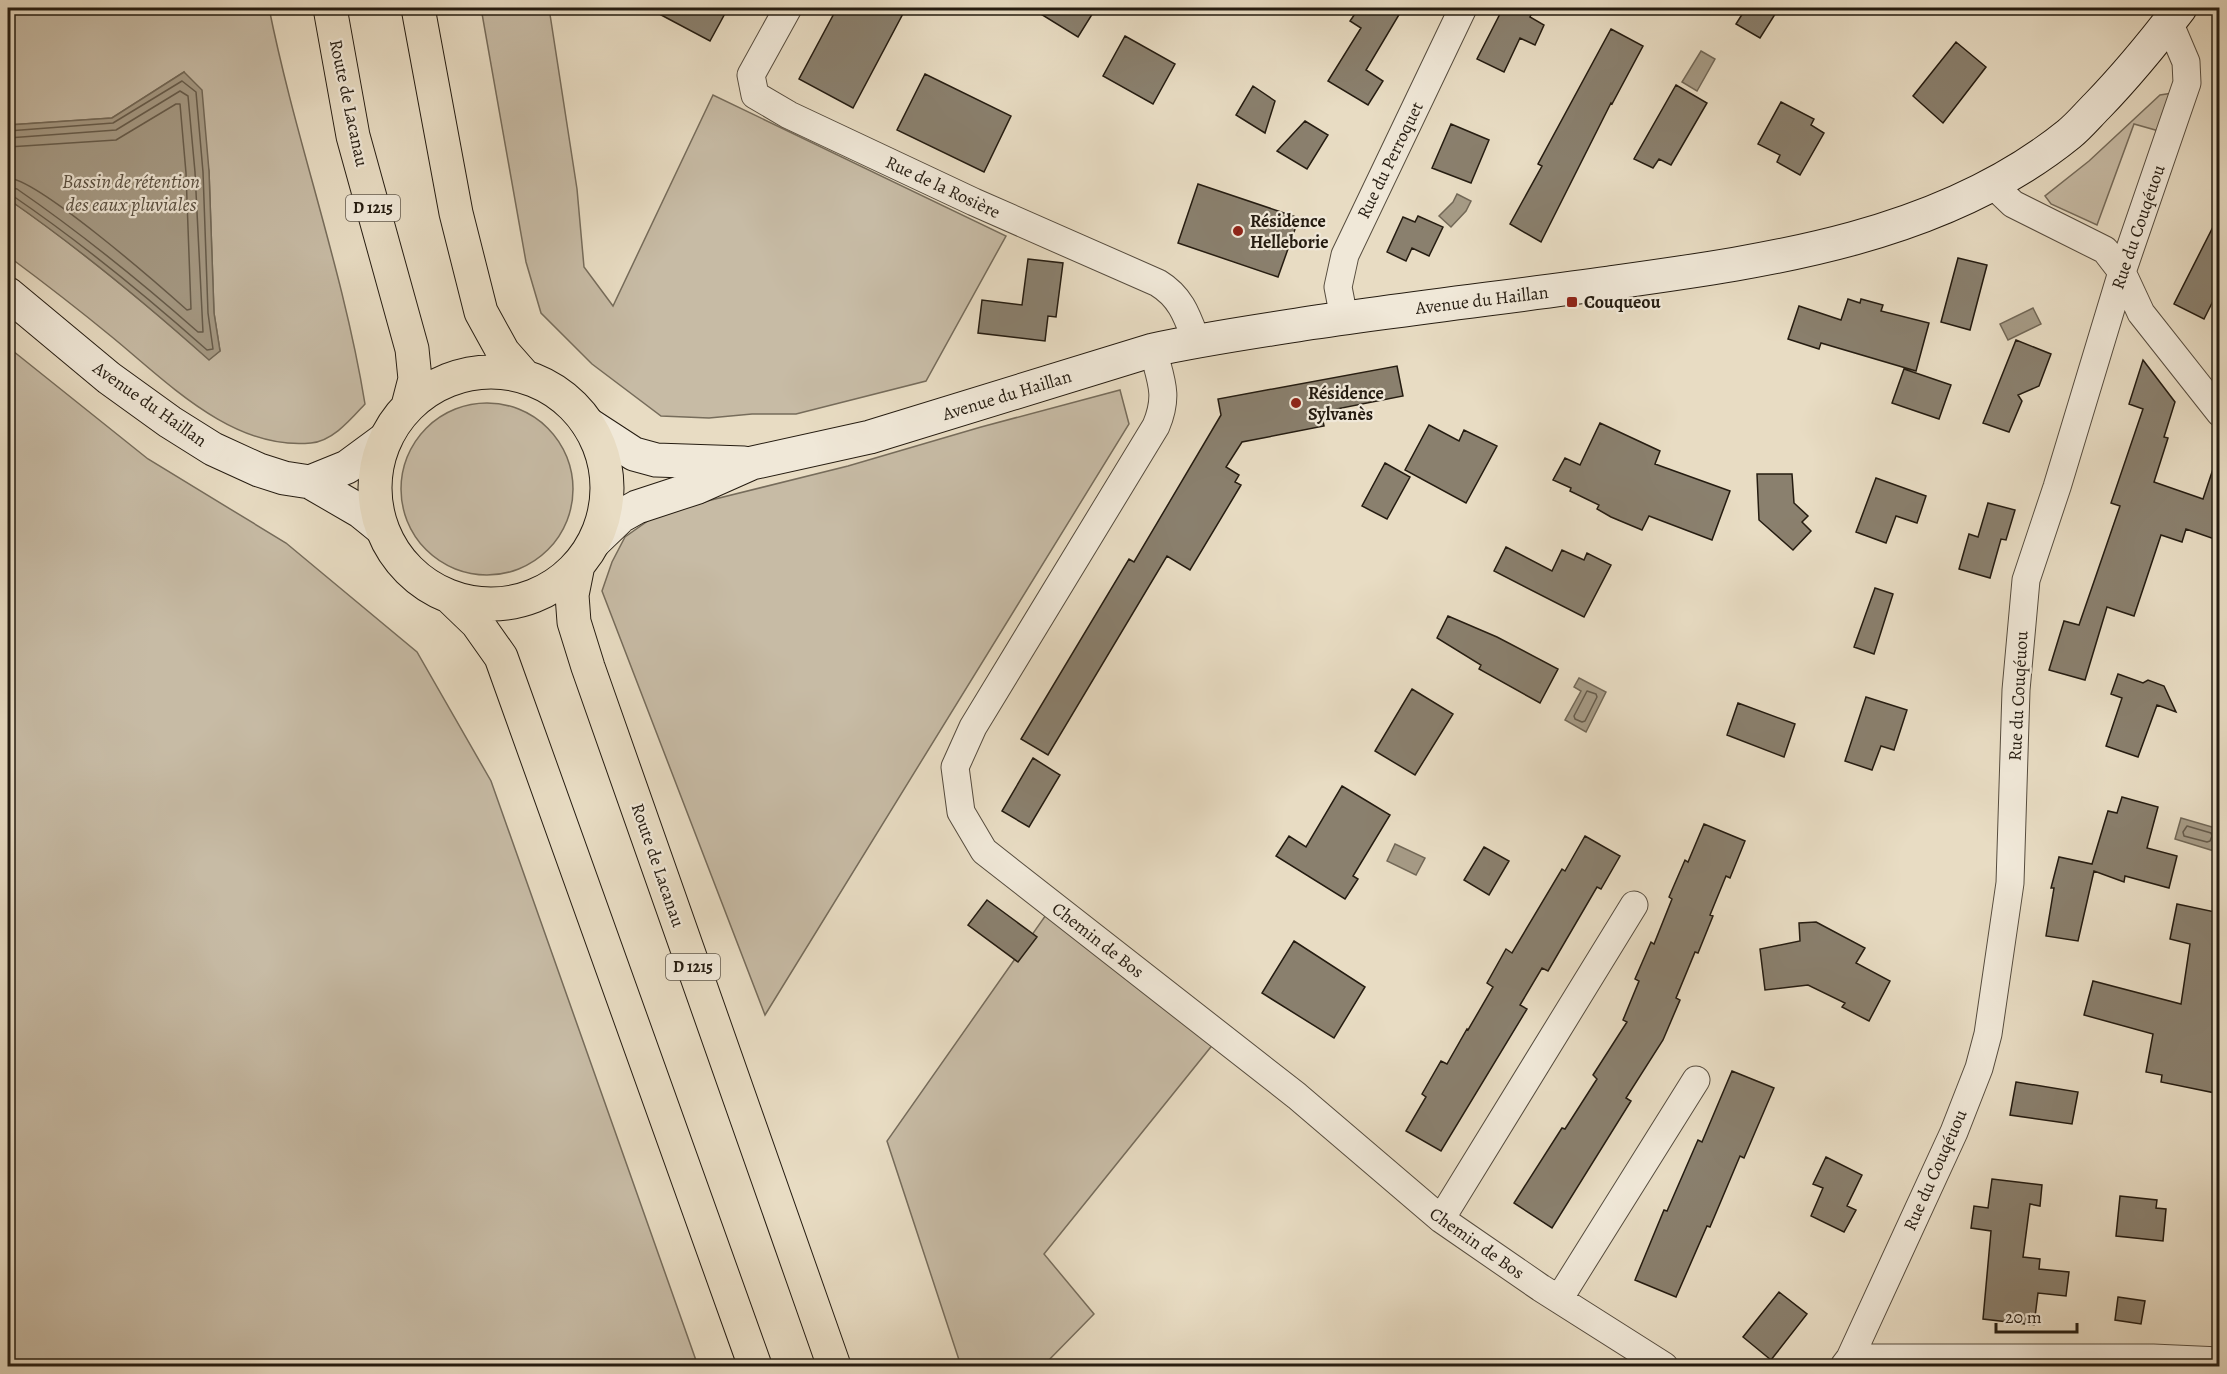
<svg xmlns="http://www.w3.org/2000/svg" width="2227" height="1374" viewBox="0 0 2227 1374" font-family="Alegreya,serif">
  <rect width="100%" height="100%" fill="#e8dcc3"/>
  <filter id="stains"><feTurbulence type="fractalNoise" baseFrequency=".00333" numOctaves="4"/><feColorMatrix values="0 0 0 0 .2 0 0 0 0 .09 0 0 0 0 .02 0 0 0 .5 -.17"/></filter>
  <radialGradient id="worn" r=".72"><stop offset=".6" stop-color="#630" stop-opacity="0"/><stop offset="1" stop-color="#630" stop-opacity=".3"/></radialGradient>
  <path fill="#c7bba5" stroke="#766c5b" stroke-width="1.5" d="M 8,8 L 269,8 C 296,142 343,269 365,404 C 351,419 333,441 311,443 C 233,451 167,382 112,337 C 78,309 43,282 8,256 L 8,199 C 79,248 144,302 209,359 L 220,351 L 214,313 L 209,171 L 184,72 L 112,118 L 8,125 Z
    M 481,8 L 549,8 L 577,189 L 584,267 L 613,306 L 713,95 L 1006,236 L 926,381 L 796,414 L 752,414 L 709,418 L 661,416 L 592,364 L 541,313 L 526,262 Z
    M 2173,93 L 2159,131 L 2134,124 L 2097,225 L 2051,204 L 2045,196 L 2089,161 L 2160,95 Z
    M 8,347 L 148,459 L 286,543 L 417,652 L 491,781 L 698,1366 L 8,1366 Z
    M 1120,390 L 1129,424 L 765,1015 L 602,591 L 612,562 L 625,537 L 652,518 L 691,505 L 848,466 L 981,427 Z
    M401 489a86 86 0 1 1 172 0a86 86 0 1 1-172 0Z
    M 1048,912 L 1214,1043 L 1044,1254 L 1094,1314 L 1043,1366 L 961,1366 L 887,1141 Z"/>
  <path fill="#a69b86" stroke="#726857" stroke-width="1.5" d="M 1701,51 L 1715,59 L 1697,91 L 1682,82 Z
    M 184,72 L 202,90 L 209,171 L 214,313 L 220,351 L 209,360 C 144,302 79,248 8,199 L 8,125 L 112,118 Z
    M 1457,194 L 1471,201 L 1466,211 L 1451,227 L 1439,216 L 1453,202 Z
    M 2033,308 L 2041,324 L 2008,340 L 2000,324 Z
    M 1579,678 L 1606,692 L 1586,732 L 1565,720 L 1581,691 L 1574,687 Z
    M 2181,818 L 2219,829 L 2214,851 L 2175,839 Z
    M 1395,844 L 1425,858 L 1416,875 L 1387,861 Z"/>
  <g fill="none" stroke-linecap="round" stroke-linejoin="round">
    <path stroke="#665c4c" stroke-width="1.5" d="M 8,131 L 113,123 L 182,81 L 196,92 L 203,172 L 208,313 L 213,349 L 207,350 C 145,295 82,243 13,196 L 8,195
      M 8,138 L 116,130 L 180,91 L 188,96 L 195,172 L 203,332 L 198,332 C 140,281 81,233 17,189 L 8,187
      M 8,147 L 116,140 L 176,104 L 180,104 L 186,173 L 191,309 L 187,310 C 159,285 38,179 8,178
      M 1587,691 L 1596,694 L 1597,697 L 1585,721 L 1582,722 L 1575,719 L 1574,716 Z
      M 2187,826 L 2211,833 L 2212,836 L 2210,841 L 2207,842 L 2184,836 L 2183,832 Z"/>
  </g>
  <path fill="#8a806e" stroke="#251c11" stroke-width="1.5" d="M 648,8 L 728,8 L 710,41 Z
    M 837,8 L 906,8 L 853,108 L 799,79 Z
    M 1031,8 L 1096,8 L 1078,37 Z
    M 1359,8 L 1403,8 L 1366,70 L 1383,81 L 1368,105 L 1328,81 L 1361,28 L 1350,21 Z
    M 1503,8 L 1535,8 L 1530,17 L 1544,25 L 1535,45 L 1520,38 L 1504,72 L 1477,59 Z
    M 1746,8 L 1779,8 L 1760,38 L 1736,24 Z
    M 1611,29 L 1643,46 L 1612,104 L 1611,103 L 1541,242 L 1510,224 L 1542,166 L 1538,164 Z
    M 1125,36 L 1175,64 L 1153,104 L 1103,76 Z
    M 1956,42 L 1986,67 L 1943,123 L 1913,96 Z
    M 925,74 L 1011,116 L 984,172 L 897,130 Z
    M 1676,85 L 1707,103 L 1671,165 L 1659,159 L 1653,168 L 1634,159 Z
    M 1253,86 L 1275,101 L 1265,133 L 1236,115 Z
    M 1781,102 L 1814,119 L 1811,125 L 1824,133 L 1800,175 L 1777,162 L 1780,155 L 1758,144 Z
    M 1305,121 L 1328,135 L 1307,169 L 1277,151 Z
    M 1451,124 L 1489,140 L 1471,183 L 1432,168 Z
    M 1198,184 L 1299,218 L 1278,277 L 1178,243 Z
    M 2220,213 L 2220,287 L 2204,319 L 2174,304 Z
    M 1418,216 L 1443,227 L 1429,256 L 1412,248 L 1406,261 L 1387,252 L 1403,217 L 1415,222 Z
    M 1958,258 L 1987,265 L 1970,330 L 1941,322 Z
    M 1028,259 L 1063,263 L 1056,317 L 1048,316 L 1045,341 L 978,333 L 982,300 L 1022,305 Z
    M 1848,299 L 1860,303 L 1861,299 L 1883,305 L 1881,311 L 1929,323 L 1916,371 L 1821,343 L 1819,349 L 1788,339 L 1799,306 L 1841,320 Z
    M 2016,340 L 2051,354 L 2039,386 L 2018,395 L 2022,401 L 2009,432 L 1983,423 Z
    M 2143,360 L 2175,402 L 2164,437 L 2168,438 L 2154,482 L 2203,499 L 2216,460 L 2220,460 L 2220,541 L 2186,529 L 2182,542 L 2161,535 L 2134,616 L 2107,607 L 2085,680 L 2049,670 L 2064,621 L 2079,625 L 2120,506 L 2111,503 L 2143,409 L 2129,404 Z
    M 1397,366 L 1403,396 L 1321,412 L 1324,426 L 1242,442 L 1226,467 L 1239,475 L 1235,482 L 1241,485 L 1190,570 L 1167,556 L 1048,755 L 1021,739 L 1129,559 L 1134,562 L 1221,415 L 1218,399 Z
    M 1904,369 L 1951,385 L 1939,419 L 1892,403 Z
    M 1600,423 L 1660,451 L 1655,464 L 1730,491 L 1712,540 L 1649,516 L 1642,530 L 1611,517 L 1597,509 L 1599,505 L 1570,491 L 1571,488 L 1553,480 L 1565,458 L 1580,465 Z
    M 1429,425 L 1459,441 L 1464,430 L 1497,446 L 1466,503 L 1405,470 Z
    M 1385,463 L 1410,477 L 1387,519 L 1362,506 Z
    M 1757,474 L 1792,474 L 1794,503 L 1808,516 L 1802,522 L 1811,531 L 1793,550 L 1759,520 Z
    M 1876,478 L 1926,496 L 1917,523 L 1896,516 L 1886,543 L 1856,532 Z
    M 1988,503 L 2015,510 L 2006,540 L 2001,539 L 1990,578 L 1959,569 L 1969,534 L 1978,537 Z
    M 1506,547 L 1552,571 L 1562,550 L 1584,560 L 1587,553 L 1611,565 L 1584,617 L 1494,571 Z
    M 1875,588 L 1893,594 L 1874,654 L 1854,647 Z
    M 1448,616 L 1497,637 L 1558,669 L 1540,703 L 1479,669 L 1481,665 L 1437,638 Z
    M 2118,674 L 2143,683 L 2148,680 L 2164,686 L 2176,712 L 2157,705 L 2138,757 L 2106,746 L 2122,698 L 2111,694 Z
    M 1412,689 L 1453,714 L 1415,775 L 1375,751 Z
    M 1866,697 L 1907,710 L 1894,750 L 1881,746 L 1872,770 L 1845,761 Z
    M 1738,703 L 1795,724 L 1784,757 L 1727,735 Z
    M 1033,758 L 1060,775 L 1029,827 L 1002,811 Z
    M 1342,786 L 1390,815 L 1353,876 L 1358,879 L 1345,899 L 1276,856 L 1289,836 L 1306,847 Z
    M 2122,797 L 2158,807 L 2147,848 L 2177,856 L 2169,888 L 2125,876 L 2124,882 L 2094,871 L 2078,941 L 2046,936 L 2054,888 L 2051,888 L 2059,857 L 2092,864 L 2108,811 L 2117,813 Z
    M 1704,824 L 1745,841 L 1730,878 L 1726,876 L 1710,915 L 1713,916 L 1698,953 L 1695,952 L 1676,998 L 1680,1000 L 1663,1040 L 1626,1098 L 1631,1101 L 1552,1228 L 1514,1203 L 1562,1128 L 1565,1129 L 1597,1079 L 1593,1075 L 1627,1022 L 1623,1020 L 1639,981 L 1635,979 L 1651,942 L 1654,944 L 1672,899 L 1669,897 L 1685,860 L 1688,862 Z
    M 1585,836 L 1620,856 L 1601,889 L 1597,887 L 1548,971 L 1542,968 L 1520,1005 L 1527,1009 L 1441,1151 L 1406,1131 L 1426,1097 L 1422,1094 L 1441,1061 L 1447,1064 L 1467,1029 L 1468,1030 L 1493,987 L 1487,983 L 1506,949 L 1512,953 L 1562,869 L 1565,871 Z
    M 1484,847 L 1509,861 L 1489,895 L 1464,880 Z
    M 987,900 L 1037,937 L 1018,962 L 968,925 Z
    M 2177,904 L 2220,913 L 2220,1094 L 2161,1082 L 2162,1075 L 2146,1072 L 2153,1034 L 2084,1015 L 2093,981 L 2181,1004 L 2190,944 L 2170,939 Z
    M 1816,922 L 1865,948 L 1856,963 L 1890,981 L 1869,1021 L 1842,1007 L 1845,1003 L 1808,985 L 1765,990 L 1760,949 L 1800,941 L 1799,923 Z
    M 1294,941 L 1365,987 L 1334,1038 L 1262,993 Z
    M 1732,1071 L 1774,1088 L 1744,1158 L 1740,1156 L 1710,1227 L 1707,1226 L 1676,1297 L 1635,1280 L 1664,1210 L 1667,1211 L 1698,1140 L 1702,1142 Z
    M 2016,1082 L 2078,1092 L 2072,1124 L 2010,1115 Z
    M 1826,1157 L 1862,1175 L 1847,1206 L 1856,1210 L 1844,1232 L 1811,1216 L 1823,1188 L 1813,1184 Z
    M 1992,1179 L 2042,1185 L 2040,1206 L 2030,1204 L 2023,1257 L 2040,1259 L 2039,1269 L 2069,1272 L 2066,1296 L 2038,1293 L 2034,1325 L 1983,1319 L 1991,1231 L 1971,1228 L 1974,1206 L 1988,1208 Z
    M 2120,1196 L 2157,1200 L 2156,1208 L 2166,1209 L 2163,1241 L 2116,1236 Z
    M 1779,1292 L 1807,1314 L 1771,1360 L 1743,1337 Z
    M 2118,1297 L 2145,1301 L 2141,1324 L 2115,1320 Z"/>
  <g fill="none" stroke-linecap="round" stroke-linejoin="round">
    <g stroke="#564c3e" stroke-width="29">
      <path id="street" d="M 788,8 L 751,75 L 755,95 L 789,115 L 974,202 L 1158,283 C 1181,297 1187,316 1196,340
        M 1992,184 L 2013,204 L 2105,250 L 2122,272 L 2141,313 L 2220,413
        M 1344,318 L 1338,287 L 1345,255 L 1463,8
        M 1153,350 C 1161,381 1169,395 1156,426 L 973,727 L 955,767 L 961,812 L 984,851 L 1297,1096 L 1441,1219 L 1541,1288 L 1664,1366
        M 1441,1219 L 1634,905
        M 1559,1299 L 1696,1080
        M 1850,1358 L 2153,1358 L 2220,1361
        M 1844,1366 L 1850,1358 L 1954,1132 L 1979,1068 L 1988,1034 L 2010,883 L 2016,690 L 2026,580 L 2057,487 L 2122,272 L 2187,83 L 2186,62 L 2169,22"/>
    </g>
    <g stroke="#251c11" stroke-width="35">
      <path id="secondary" d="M 8,294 L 109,378 L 170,422 L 213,449 L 259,470 L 284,478 L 310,482 L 360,511 L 381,528
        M 588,424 L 634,454 L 656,460 L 744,463
        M 310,482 L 347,467 L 385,439
        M 595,541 L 621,516 L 637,507 L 698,487 L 752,463 L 870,437 L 1153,350 C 1203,339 1253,332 1303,324 C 1405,309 1507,297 1609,283 C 1767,261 1941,238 2069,134 C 2079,126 2088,115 2097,106 C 2127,75 2154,42 2180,8"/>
    </g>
    <g stroke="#251c11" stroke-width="35">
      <path id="primary" d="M 330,8 L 353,136 L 412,349 L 415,379 L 408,406
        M 418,8 L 456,213 L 481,312 L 503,352 L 525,377
        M375 488a116 116 0 1 1 232 0a116 116 0 1 1-232 0Z
        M 578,565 L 572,595 L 574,622 L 588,667 L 834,1366
        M 450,597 L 477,623 L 501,657 L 755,1366"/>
    </g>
    <use href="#street" stroke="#f0e8d8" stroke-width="27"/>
    <use href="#secondary" stroke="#f0e8d8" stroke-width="33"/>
    <use href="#primary" stroke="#e8dcc3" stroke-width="33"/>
  </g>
  <g fill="#8f2418" stroke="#f0e8d8" stroke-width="2">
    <circle cx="1238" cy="231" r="6"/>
    <rect x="1566" y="296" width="12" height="12" rx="3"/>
    <circle cx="1296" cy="403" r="6"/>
  </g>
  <g text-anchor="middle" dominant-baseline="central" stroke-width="4.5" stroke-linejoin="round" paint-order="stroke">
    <g fill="#f0e8d8" stroke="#62594d" stroke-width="1.5">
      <rect x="346" y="195" width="54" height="26" rx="4.5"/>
      <rect x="666" y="954" width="54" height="26" rx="4.5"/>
    </g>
    <g font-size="16" font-weight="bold" fill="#251c11">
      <text x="373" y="208">D 1215</text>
      <text x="693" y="967">D 1215</text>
    </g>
    <g font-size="18" fill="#251c11" stroke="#f0e8d8">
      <text transform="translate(349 103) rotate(78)">Route de Lacanau</text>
      <text transform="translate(1390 160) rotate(-64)">Rue du Perroquet</text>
      <text transform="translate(943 187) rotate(25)">Rue de la Rosière</text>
      <text transform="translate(2138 227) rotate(-71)">Rue du Couqéuou</text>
      <text transform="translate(1482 300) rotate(-7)">Avenue du Haillan</text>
      <text transform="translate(1007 395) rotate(-17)">Avenue du Haillan</text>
      <text transform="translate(150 404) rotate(35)">Avenue du Haillan</text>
      <text transform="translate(2018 696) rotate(-87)">Rue du Couqéuou</text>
      <text transform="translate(658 865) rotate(71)">Route de Lacanau</text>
      <text transform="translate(1098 940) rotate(38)">Chemin de Bos</text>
      <text transform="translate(1935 1170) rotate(-66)">Rue du Couqéuou</text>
      <text transform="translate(1477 1243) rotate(35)">Chemin de Bos</text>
    </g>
    <g font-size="18" font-weight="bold" fill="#251c11" stroke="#f0e8d8" text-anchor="start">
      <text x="1250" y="221">Résidence<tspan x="1250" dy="21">Helleborie</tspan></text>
      <text x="1584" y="302">Couqueou</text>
      <text x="1308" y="393">Résidence<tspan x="1308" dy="21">Sylvanès</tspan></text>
    </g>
    <g font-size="20" font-style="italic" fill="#594f40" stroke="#f0e8d8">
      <text x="131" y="181">Bassin de rétention<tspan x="131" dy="23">des eaux pluviales</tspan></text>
    </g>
  </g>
  <rect width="2227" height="1374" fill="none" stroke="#e8dcc3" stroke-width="30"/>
  <rect x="9" y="9" width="2209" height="1356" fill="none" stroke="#251c11" stroke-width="3"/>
  <rect x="15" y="15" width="2197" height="1344" fill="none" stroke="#251c11" stroke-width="1.5"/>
  <path d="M1996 1323v9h81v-9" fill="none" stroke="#251c11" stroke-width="3"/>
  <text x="2005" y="1323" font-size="18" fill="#251c11" stroke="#f0e8d8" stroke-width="4.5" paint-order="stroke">20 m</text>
  <rect width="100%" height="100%" filter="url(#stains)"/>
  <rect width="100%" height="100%" fill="url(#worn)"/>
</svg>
